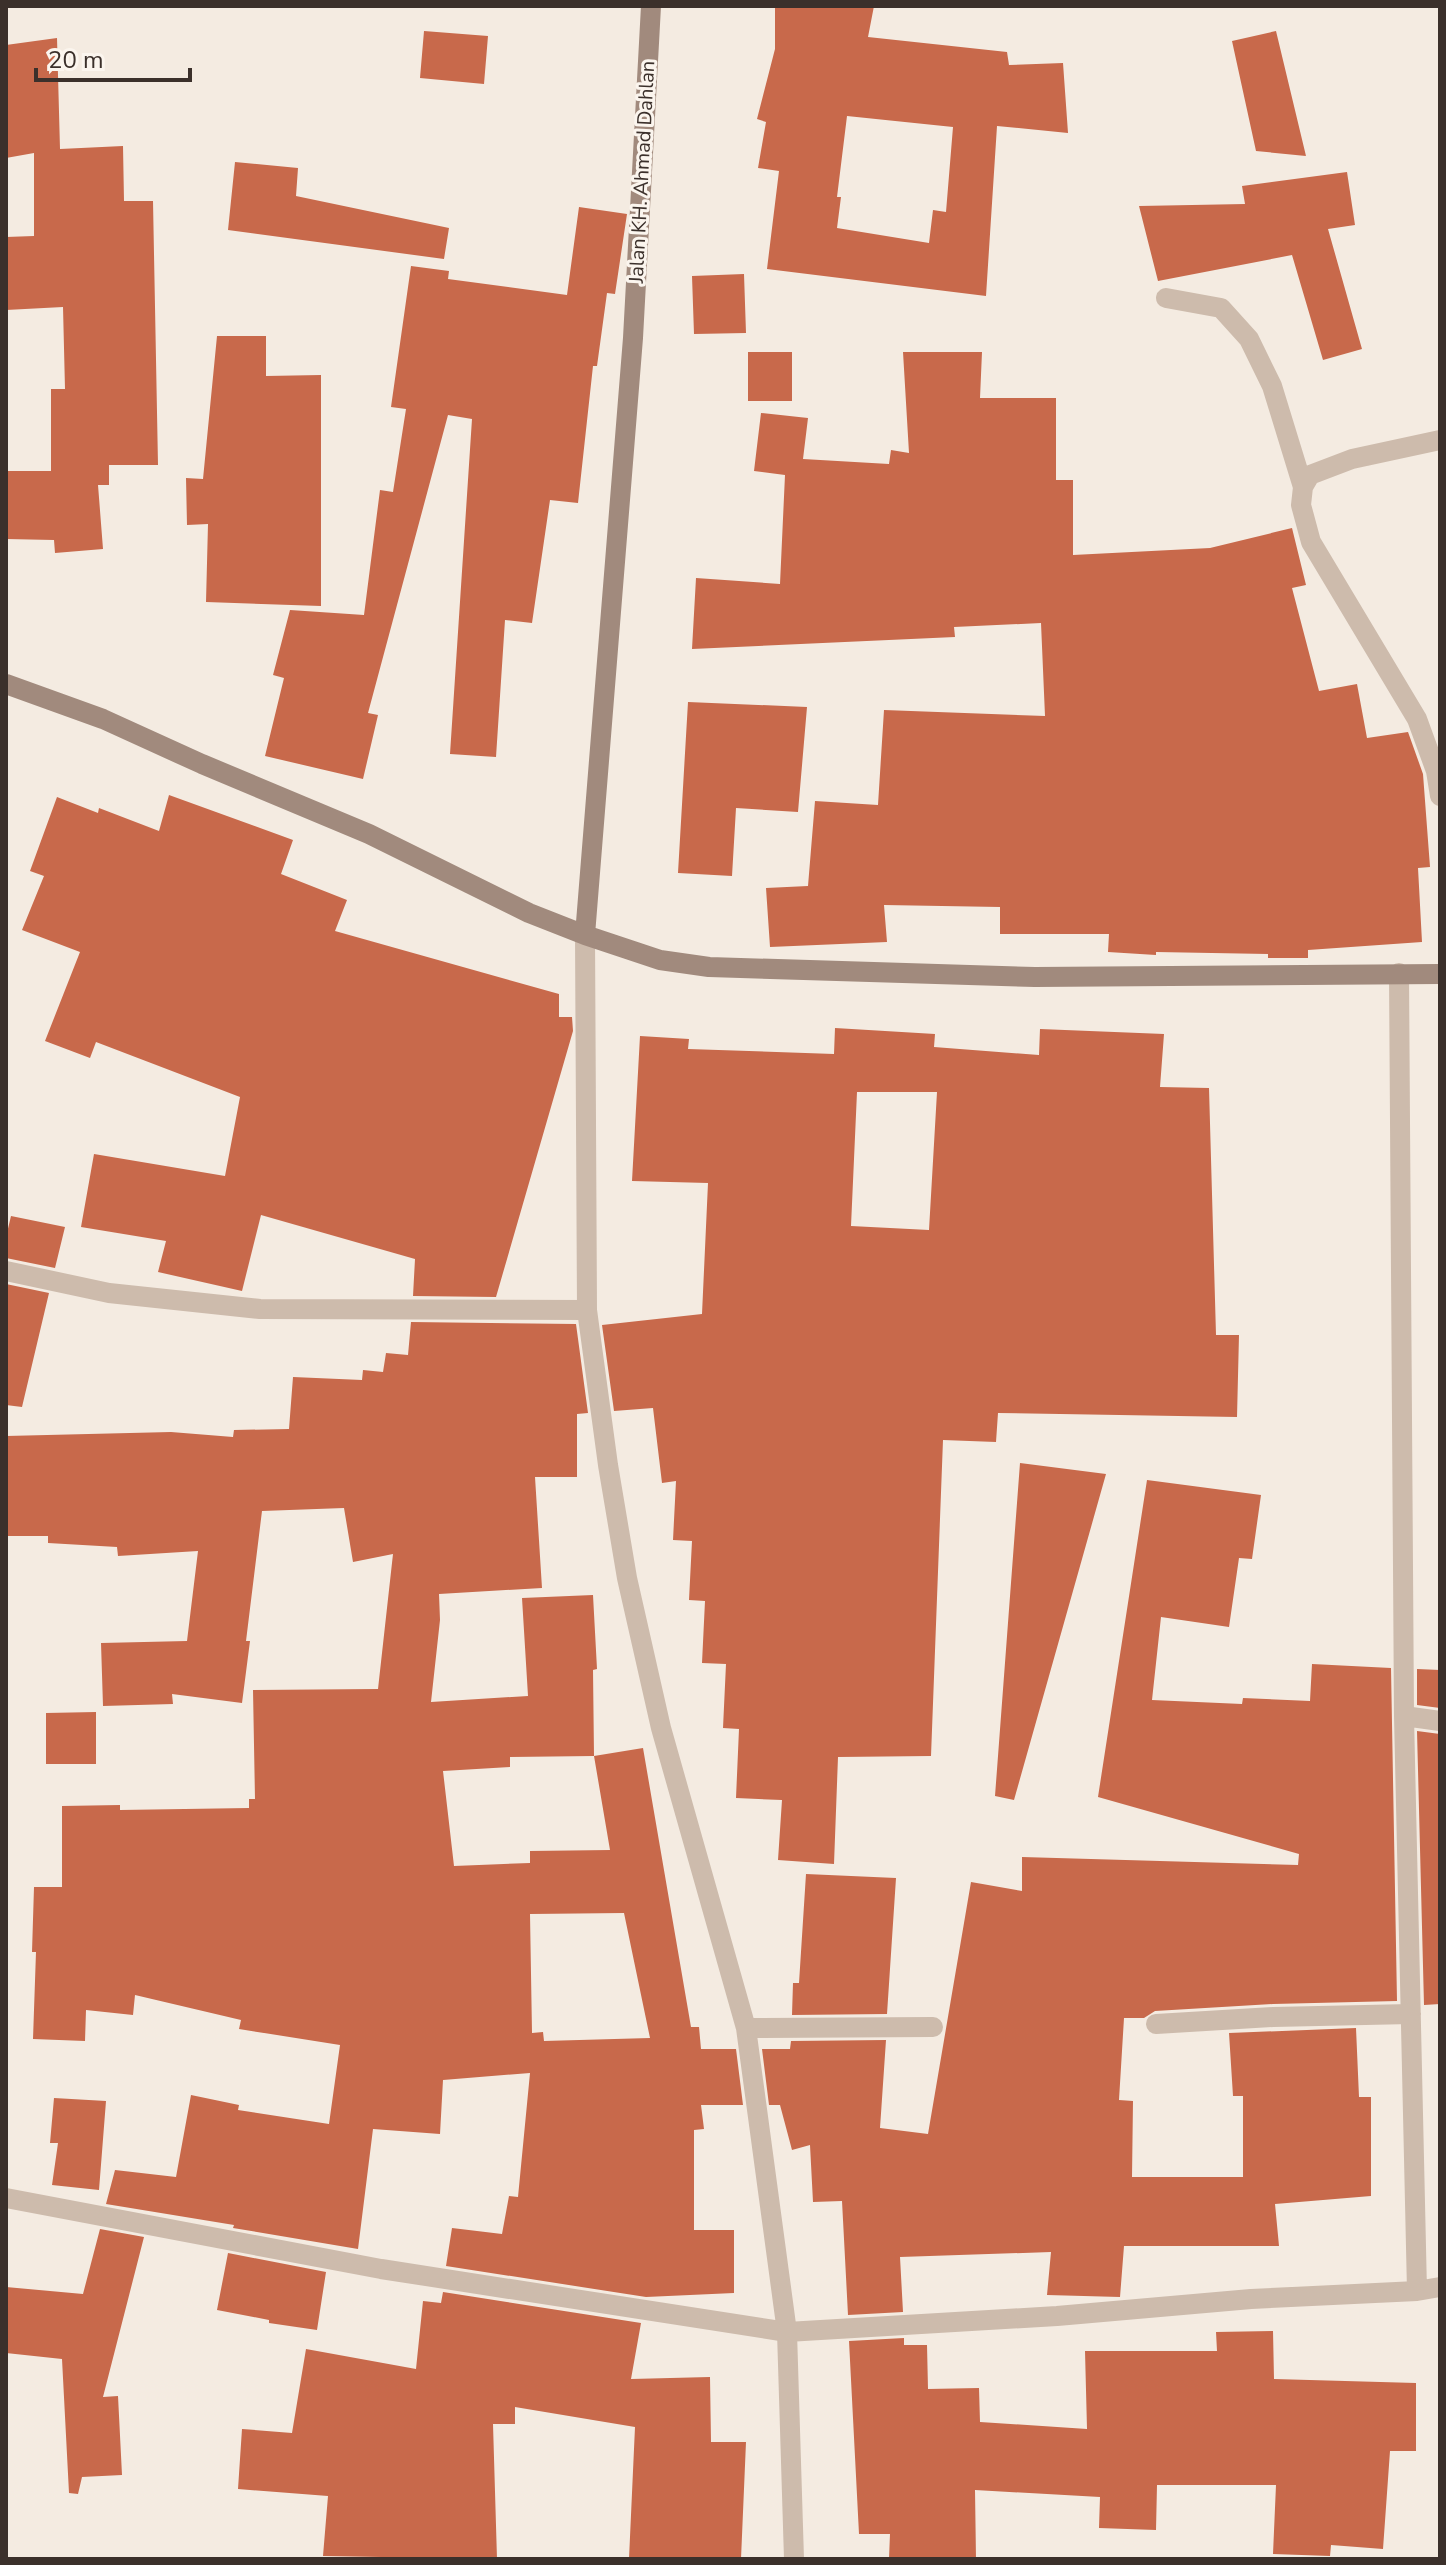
<svg xmlns="http://www.w3.org/2000/svg" width="1446" height="2565" viewBox="0 0 1446 2565" font-family="'Nunito Sans',sans-serif">
  <rect width="100%" height="100%" fill="#f4ebe1"/>
  <path fill="#c8694b" fill-rule="evenodd" d="M 775,6 L 874,6 L 868,37 L 1007,52 L 1009,65 L 1063,63 L 1068,133 L 997,126 L 986,296 L 767,269 L 779,171 L 758,168 L 766,122 L 757,119 L 775,49 ZM 847,116 L 953,127 L 946,212 L 933,210 L 929,243 L 837,228 L 841,197 L 837,197 Z
    M 424,31 L 488,36 L 484,84 L 420,78 Z
    M 1276,31 L 1306,156 L 1256,151 L 1232,41 Z
    M 57,38 L 60,149 L 123,146 L 124,201 L 153,201 L 158,465 L 109,465 L 109,485 L 98,485 L 103,549 L 55,553 L 54,540 L 6,539 L 6,471 L 51,471 L 51,389 L 65,389 L 63,307 L 6,310 L 6,237 L 34,236 L 34,153 L 6,158 L 6,45 Z
    M 235,162 L 298,168 L 296,196 L 449,228 L 444,259 L 228,230 Z
    M 1347,172 L 1355,225 L 1328,229 L 1362,349 L 1323,360 L 1292,255 L 1158,281 L 1139,206 L 1245,204 L 1242,186 Z
    M 579,207 L 627,214 L 615,294 L 607,293 L 597,366 L 593,366 L 578,503 L 550,500 L 532,623 L 505,620 L 496,757 L 450,754 L 472,419 L 448,415 L 368,713 L 378,715 L 363,779 L 265,756 L 284,678 L 273,675 L 290,610 L 364,615 L 380,490 L 393,492 L 406,409 L 391,407 L 411,266 L 449,271 L 448,279 L 567,295 Z
    M 744,274 L 746,333 L 694,334 L 692,276 Z
    M 217,336 L 266,336 L 266,376 L 321,375 L 321,606 L 206,602 L 208,524 L 187,525 L 186,478 L 203,479 Z
    M 748,352 L 792,352 L 792,401 L 748,401 Z
    M 903,352 L 982,352 L 980,398 L 1056,398 L 1056,480 L 1073,480 L 1073,555 L 1210,548 L 1292,528 L 1306,585 L 1292,588 L 1319,691 L 1357,684 L 1367,738 L 1408,732 L 1423,774 L 1430,867 L 1418,868 L 1422,942 L 1308,950 L 1308,958 L 1268,958 L 1268,954 L 1156,952 L 1156,955 L 1108,952 L 1109,934 L 1000,934 L 1000,907 L 884,905 L 887,942 L 770,947 L 766,888 L 808,886 L 815,801 L 878,805 L 884,710 L 1045,716 L 1041,623 L 954,627 L 955,637 L 692,649 L 696,578 L 780,584 L 785,475 L 754,471 L 761,413 L 808,418 L 803,459 L 889,464 L 891,450 L 909,453 Z
    M 688,702 L 807,707 L 798,812 L 736,808 L 732,876 L 678,873 Z
    M 169,795 L 293,840 L 281,874 L 347,900 L 335,931 L 559,994 L 559,1017 L 572,1017 L 573,1031 L 496,1297 L 413,1296 L 415,1259 L 261,1215 L 242,1291 L 158,1272 L 166,1241 L 81,1227 L 94,1154 L 225,1176 L 240,1097 L 96,1042 L 90,1058 L 45,1041 L 80,952 L 22,930 L 44,876 L 30,871 L 57,797 L 98,813 L 99,808 L 159,831 Z
    M 835,1028 L 935,1034 L 934,1047 L 1039,1055 L 1040,1029 L 1164,1034 L 1160,1087 L 1209,1088 L 1216,1335 L 1239,1335 L 1237,1417 L 998,1413 L 996,1442 L 943,1440 L 931,1756 L 838,1757 L 834,1864 L 778,1860 L 782,1800 L 736,1798 L 739,1729 L 723,1728 L 726,1664 L 702,1663 L 705,1601 L 689,1600 L 692,1541 L 673,1540 L 676,1481 L 662,1483 L 653,1408 L 614,1411 L 602,1325 L 702,1314 L 708,1183 L 632,1181 L 640,1036 L 689,1039 L 688,1049 L 834,1054 ZM 857,1092 L 937,1092 L 929,1230 L 851,1226 Z
    M 11,1216 L 65,1227 L 55,1268 L 6,1258 L 6,1237 Z
    M 6,1284 L 49,1293 L 22,1407 L 6,1405 Z
    M 411,1322 L 576,1324 L 588,1413 L 577,1414 L 577,1477 L 535,1477 L 542,1588 L 439,1594 L 440,1620 L 431,1702 L 528,1696 L 522,1598 L 593,1595 L 597,1669 L 593,1670 L 594,1756 L 643,1748 L 691,2027 L 699,2027 L 701,2049 L 736,2049 L 743,2105 L 701,2105 L 704,2129 L 694,2130 L 694,2230 L 734,2230 L 734,2293 L 646,2297 L 446,2266 L 452,2228 L 502,2234 L 509,2196 L 518,2197 L 530,2073 L 443,2080 L 440,2134 L 373,2129 L 358,2249 L 233,2228 L 234,2225 L 106,2204 L 115,2170 L 176,2177 L 191,2095 L 239,2105 L 238,2110 L 329,2124 L 340,2045 L 239,2029 L 241,2020 L 135,1995 L 133,2015 L 86,2010 L 85,2041 L 33,2039 L 36,1952 L 32,1952 L 34,1887 L 62,1887 L 62,1806 L 120,1805 L 120,1810 L 249,1808 L 249,1799 L 255,1799 L 253,1690 L 378,1689 L 393,1554 L 353,1562 L 344,1508 L 262,1511 L 246,1641 L 250,1641 L 242,1703 L 172,1694 L 173,1704 L 103,1706 L 101,1643 L 187,1641 L 198,1551 L 118,1556 L 117,1547 L 48,1543 L 48,1536 L 6,1536 L 6,1436 L 171,1432 L 233,1437 L 234,1430 L 289,1429 L 293,1377 L 362,1380 L 363,1370 L 383,1372 L 386,1353 L 408,1355 ZM 594,1756 L 610,1850 L 530,1851 L 530,1863 L 454,1866 L 443,1771 L 510,1767 L 510,1757 ZM 624,1913 L 650,2038 L 544,2041 L 543,2032 L 532,2033 L 530,1914 Z
    M 1020,1463 L 1106,1474 L 1014,1800 L 995,1796 Z
    M 1147,1480 L 1261,1495 L 1252,1559 L 1239,1558 L 1229,1627 L 1161,1617 L 1152,1700 L 1242,1704 L 1243,1698 L 1310,1701 L 1312,1664 L 1391,1668 L 1397,2001 L 1273,2004 L 1155,2011 L 1144,2018 L 1124,2018 L 1119,2100 L 1133,2101 L 1132,2177 L 1243,2177 L 1243,2096 L 1233,2096 L 1229,2033 L 1356,2028 L 1359,2097 L 1371,2097 L 1371,2196 L 1275,2204 L 1279,2246 L 1124,2246 L 1120,2297 L 1047,2295 L 1051,2252 L 900,2257 L 903,2312 L 848,2315 L 842,2201 L 813,2202 L 810,2145 L 792,2150 L 780,2105 L 769,2105 L 762,2049 L 790,2049 L 791,2041 L 886,2040 L 880,2128 L 928,2134 L 971,1882 L 1022,1891 L 1022,1857 L 1298,1865 L 1299,1854 L 1098,1797 Z
    M 1417,1669 L 1440,1670 L 1440,1708 L 1417,1705 Z
    M 96,1712 L 96,1764 L 46,1764 L 46,1713 Z
    M 1417,1731 L 1440,1734 L 1440,2004 L 1424,2005 Z
    M 806,1874 L 896,1878 L 887,2014 L 792,2015 L 793,1983 L 799,1983 Z
    M 54,2098 L 106,2101 L 99,2190 L 52,2185 L 58,2143 L 50,2143 Z
    M 100,2229 L 144,2237 L 103,2397 L 118,2396 L 122,2475 L 82,2477 L 78,2494 L 69,2493 L 62,2359 L 6,2353 L 6,2287 L 83,2294 Z
    M 228,2253 L 326,2272 L 317,2330 L 269,2323 L 269,2320 L 217,2310 Z
    M 443,2292 L 641,2323 L 631,2379 L 710,2377 L 711,2442 L 746,2442 L 741,2559 L 629,2559 L 635,2427 L 515,2407 L 515,2424 L 493,2424 L 497,2559 L 323,2556 L 328,2496 L 238,2489 L 242,2429 L 292,2433 L 306,2349 L 416,2369 L 423,2301 L 441,2303 Z
    M 1273,2331 L 1274,2379 L 1416,2383 L 1416,2451 L 1390,2451 L 1383,2549 L 1331,2545 L 1330,2556 L 1273,2554 L 1276,2485 L 1157,2485 L 1156,2530 L 1099,2528 L 1100,2497 L 975,2490 L 976,2559 L 889,2559 L 890,2534 L 859,2534 L 849,2341 L 904,2338 L 904,2345 L 927,2345 L 928,2389 L 979,2388 L 980,2422 L 1087,2429 L 1085,2351 L 1217,2351 L 1216,2332 Z"/>
  <g fill="none" stroke-linecap="round" stroke-linejoin="round">
    <path stroke="#cdbbac" stroke-width="20" d="M 1166,298 L 1221,308 L 1249,339 L 1272,386 L 1303,487
      M 1440,440 L 1352,459 L 1310,475 L 1303,487 L 1301,505 L 1311,542 L 1417,719 L 1436,771 L 1440,796
      M 585,935 L 587,1310 L 608,1465 L 627,1578 L 661,1728 L 746,2028 L 787,2332 L 794,2559
      M 1399,973 L 1404,1716 L 1417,2291
      M 6,1271 L 109,1293 L 260,1309 L 587,1310
      M 1404,1716 L 1440,1721
      M 1156,2024 L 1273,2017 L 1411,2014
      M 746,2028 L 933,2027
      M 6,2198 L 381,2269 L 787,2332 L 1057,2316 L 1251,2299 L 1417,2291 L 1440,2287"/>
    <path stroke="#a18a7d" stroke-width="20" d="M 6,684 L 103,719 L 202,764 L 369,834 L 529,913 L 585,935 L 660,960 L 709,967 L 1035,977 L 1440,974
      M 585,935 L 633,338 L 651,6"/>
  </g>
  <g text-anchor="middle" dominant-baseline="central" stroke-width="6" stroke-linejoin="round" paint-order="stroke">
    <g font-size="20" fill="#3b302b" stroke="#fbf5ee">
      <text transform="translate(642 172) rotate(-87)">Jalan KH. Ahmad Dahlan</text>
    </g>
  </g>
  <rect width="1446" height="2565" fill="none" stroke="#3b302b" stroke-width="16"/>
  <path d="M36 68v12h154v-12" fill="none" stroke="#3b302b" stroke-width="4"/>
  <text x="48" y="68" font-size="24" fill="#3b302b" stroke="#fbf5ee" stroke-width="6" paint-order="stroke">20 m</text>
</svg>
